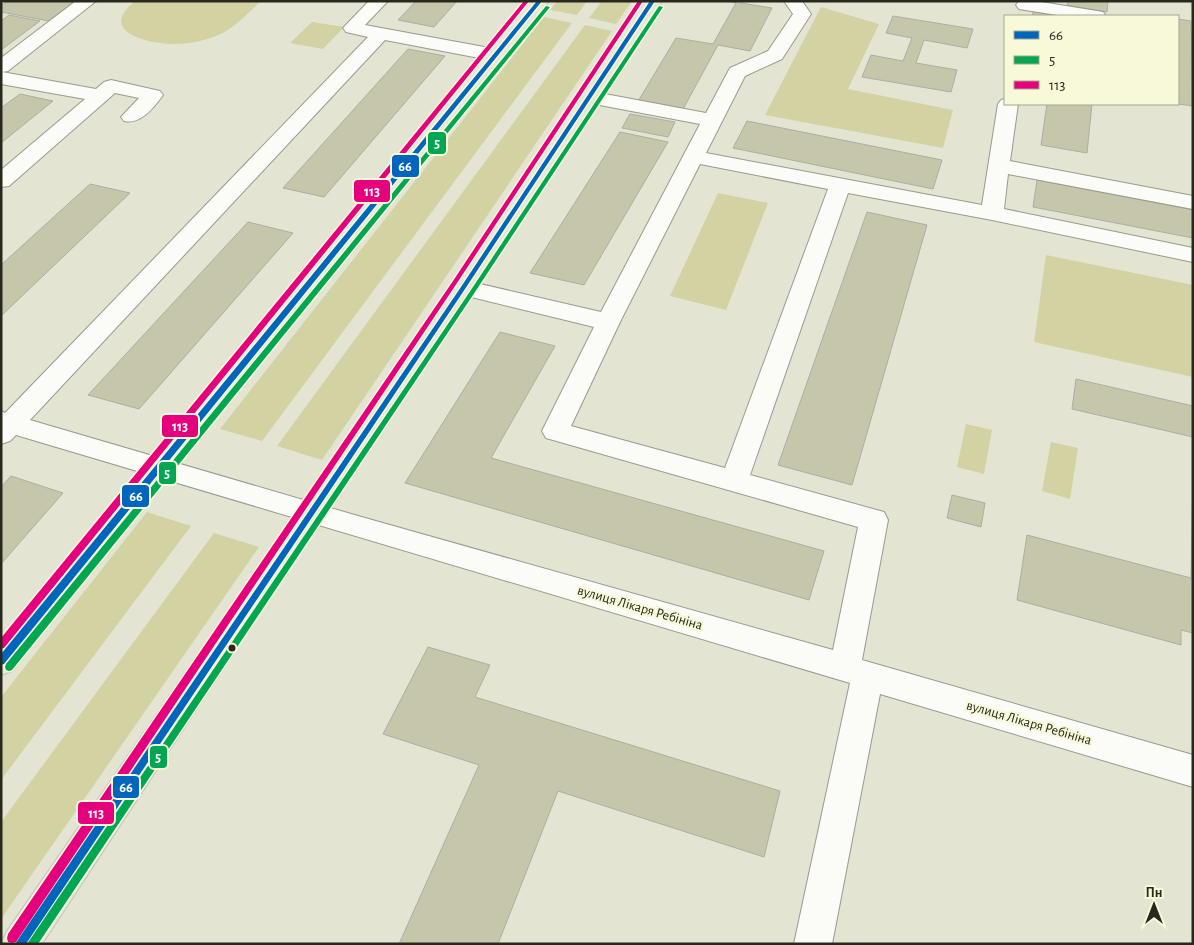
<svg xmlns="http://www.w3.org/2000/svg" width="1194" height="945" viewBox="0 0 1194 945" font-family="'Alegreya Sans',sans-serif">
  <rect width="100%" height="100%" fill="#e4e4d3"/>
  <path fill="#d2d2a3" d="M 135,1 L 261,1 C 247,14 234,29 216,36 C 203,41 188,44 175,44 C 150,44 96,33 135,1 Z
    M 557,1 L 587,1 L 577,15 L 550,10 Z
    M 602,1 L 632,1 L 616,24 L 589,18 Z
    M 821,7 L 879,24 L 848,89 L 953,110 L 943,148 L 765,115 Z
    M 544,17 L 572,23 L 262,441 L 220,429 Z
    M 312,22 L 344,27 L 323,49 L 290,43 Z
    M 585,25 L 612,31 L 322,460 L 277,446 Z
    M 718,193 L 768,203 L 726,310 L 670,296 Z
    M 1046,255 L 1193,285 L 1193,377 L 1034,342 Z
    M 966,424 L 992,430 L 984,474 L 957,467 Z
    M 1051,442 L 1078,448 L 1070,499 L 1042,491 Z
    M 147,512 L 191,526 L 1,780 L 1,697 Z
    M 214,533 L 259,547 L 1,919 L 1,822 Z"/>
  <path fill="#c6c6aa" stroke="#aeaea1" d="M 8,1 L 75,1 L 49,21 L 1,12 L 1,6 Z
    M 416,1 L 457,1 L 434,27 L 398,20 Z
    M 728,1 L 743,1 L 741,3 L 772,8 L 750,51 L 718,45 L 682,111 L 637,103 L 676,38 L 713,44 L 736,3 Z
    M 1068,1 L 1108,1 L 1107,12 L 1067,5 Z
    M 1034,10 L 1072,16 L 1032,16 Z
    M 9,15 L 40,21 L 1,50 L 1,21 Z
    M 893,16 L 973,29 L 967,48 L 924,40 L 916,63 L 957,70 L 951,92 L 862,77 L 871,55 L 903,61 L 912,38 L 886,33 Z
    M 1178,19 L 1191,21 L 1193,106 L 1178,104 Z
    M 408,49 L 445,56 L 324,197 L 283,188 Z
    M 20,94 L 53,101 L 1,143 L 1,108 Z
    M 1047,104 L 1092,104 L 1087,153 L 1041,145 Z
    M 630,114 L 675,122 L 668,137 L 622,128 Z
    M 747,121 L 942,160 L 933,189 L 733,148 Z
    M 620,132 L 668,142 L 584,285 L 530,273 Z
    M 1037,180 L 1193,210 L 1193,238 L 1033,207 Z
    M 90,184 L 130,193 L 1,316 L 1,265 Z
    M 867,212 L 927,225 L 852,485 L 778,465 Z
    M 248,222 L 293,233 L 139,409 L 88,395 Z
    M 500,332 L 555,346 L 491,458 L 824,551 L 809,600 L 405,483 Z
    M 1076,379 L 1193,406 L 1193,437 L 1072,409 Z
    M 1193,468 L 1193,633 L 1181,630 L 1181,645 L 1017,600 L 1027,535 L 1191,578 Z
    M 11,476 L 63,493 L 1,564 L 1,487 Z
    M 952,495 L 985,503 L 981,527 L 947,518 Z
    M 428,647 L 490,665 L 475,697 L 780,791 L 764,857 L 558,791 L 498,944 L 399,944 L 479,765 L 383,734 Z"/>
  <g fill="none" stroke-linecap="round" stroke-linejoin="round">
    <g stroke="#9a9a8d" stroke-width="2">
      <path id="minor" d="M 76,1 L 96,1 L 8,71 L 2,72 L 96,89 L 104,82 L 111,80 L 160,91 L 163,95 C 154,108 140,125 124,121 L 121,117 L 139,98 L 115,93 L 9,186 L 1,187 L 1,170 L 85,99 L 1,84 L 1,58 Z
        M 369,1 L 388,1 L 365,25 L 495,49 L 502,51 L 504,55 L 502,59 L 495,61 L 385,40 L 30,420 L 358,516 L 833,650 L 858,527 L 546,438 L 542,431 L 594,327 L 455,293 L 451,288 L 455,283 L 463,280 L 601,312 L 700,124 L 589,103 L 582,101 L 579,97 L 582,93 L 589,91 L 706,113 L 730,68 L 768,51 L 793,14 L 784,1 L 802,1 L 811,14 L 782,59 L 745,76 L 706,153 L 982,205 L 998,104 L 1001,100 L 1005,99 L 1005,104 L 1018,104 L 1010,161 L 1193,196 L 1193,209 L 1008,174 L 1004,209 L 1193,248 L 1193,262 L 992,220 L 848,193 L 750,475 L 884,512 L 888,520 L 862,660 L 1193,755 L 1193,787 L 880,694 L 832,944 L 794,944 L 850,683 L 16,435 L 10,441 L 1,444 L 1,411 L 5,413 L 368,37 L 346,32 L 343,28 ZM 700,164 L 828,189 L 725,468 L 571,426 L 620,322 Z
        M 1019,1 L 1035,1 L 1097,11 L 1103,12 L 1106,16 L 1064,16 L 1025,10 L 1019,9 L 1016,5 Z"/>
    </g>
    <g stroke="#c2c2b9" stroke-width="2">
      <path id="major" d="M 530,1 L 549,1 L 12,671 L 1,675 L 1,638 Z
        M 644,1 L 662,1 L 42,944 L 1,944 L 7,931 L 455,283 Z"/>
    </g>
    <use href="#minor" fill="#fbfbf8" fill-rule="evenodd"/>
    <use href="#major" fill="#e8e7d9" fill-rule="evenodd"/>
    <g stroke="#f8f9d8" stroke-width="3">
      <path id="bus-1" d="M 537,1 L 542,1 L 4,664 L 1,665 L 1,654 Z
        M 650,1 L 655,1 L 465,289 L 26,944 L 15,944 L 461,287 Z"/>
    </g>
    <g stroke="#f8f9d8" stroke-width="3">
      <path id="bus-2" d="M 546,6 L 550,7 L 12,670 L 9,671 L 6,670 L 5,667 L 6,664 Z
        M 659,6 L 663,7 L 473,295 L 38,944 L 27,944 L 469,293 Z"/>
    </g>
    <g stroke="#f8f9d8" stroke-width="3">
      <path id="bus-3" d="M 524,1 L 529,1 L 4,648 L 1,649 L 1,638 Z
        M 638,1 L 643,1 L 457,283 L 16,942 L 12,943 L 8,942 L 7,938 L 8,934 L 453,281 Z"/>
    </g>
    <use href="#bus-1" fill="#0065bd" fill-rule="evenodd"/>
    <use href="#bus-2" fill="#00a651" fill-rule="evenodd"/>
    <use href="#bus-3" fill="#e5007d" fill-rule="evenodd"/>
  </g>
  <circle fill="#28281c" stroke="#f8f9d8" stroke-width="2" cx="232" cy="648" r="4.5"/>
  <g text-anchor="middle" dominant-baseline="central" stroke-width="4.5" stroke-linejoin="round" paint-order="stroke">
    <g font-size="14" fill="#28281c" stroke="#f8f9d8">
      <text transform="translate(640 608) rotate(16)">вулиця Лікаря Ребініна</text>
      <text transform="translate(1029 723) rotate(16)">вулиця Лікаря Ребініна</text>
    </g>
  </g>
  <g stroke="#f8f9d8" stroke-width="2">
    <rect x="427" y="131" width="20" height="24" rx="5" fill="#00a651"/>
    <rect x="391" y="154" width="29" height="24" rx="5" fill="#0065bd"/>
    <rect x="353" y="179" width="38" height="24" rx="5" fill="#e5007d"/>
    <rect x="161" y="414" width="38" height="24" rx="5" fill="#e5007d"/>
    <rect x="158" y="461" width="19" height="24" rx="5" fill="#00a651"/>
    <rect x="121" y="484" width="29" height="24" rx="5" fill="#0065bd"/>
    <rect x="149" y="745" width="19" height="24" rx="5" fill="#00a651"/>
    <rect x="112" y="775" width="28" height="24" rx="5" fill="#0065bd"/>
    <rect x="77" y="801" width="38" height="24" rx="5" fill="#e5007d"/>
  </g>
  <g font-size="14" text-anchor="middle" font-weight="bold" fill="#fff">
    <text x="437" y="148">5</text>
    <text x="405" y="171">66</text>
    <text x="372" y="196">113</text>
    <text x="180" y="431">113</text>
    <text x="167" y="478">5</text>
    <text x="136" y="501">66</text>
    <text x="158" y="762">5</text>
    <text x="126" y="792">66</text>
    <text x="96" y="818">113</text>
  </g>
  <rect width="1194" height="945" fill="none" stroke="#28281c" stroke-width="5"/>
  <rect x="1004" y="15" width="175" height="90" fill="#f8f9d8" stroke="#a5a58d"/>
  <rect x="1014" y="31" width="25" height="8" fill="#0065bd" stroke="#a5a58d"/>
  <text x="1049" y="40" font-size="15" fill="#28281c">66</text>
  <rect x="1014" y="56" width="25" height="8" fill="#00a651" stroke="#a5a58d"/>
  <text x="1049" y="65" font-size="15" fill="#28281c">5</text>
  <rect x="1014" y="81" width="25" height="8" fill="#e5007d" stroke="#a5a58d"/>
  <text x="1049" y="90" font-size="15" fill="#28281c">113</text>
  <g transform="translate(1154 905)" stroke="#f8f9d8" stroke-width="4" paint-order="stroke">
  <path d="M0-4L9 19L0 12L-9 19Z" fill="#28281c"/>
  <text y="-8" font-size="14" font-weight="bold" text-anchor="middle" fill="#28281c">Пн</text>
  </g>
</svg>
